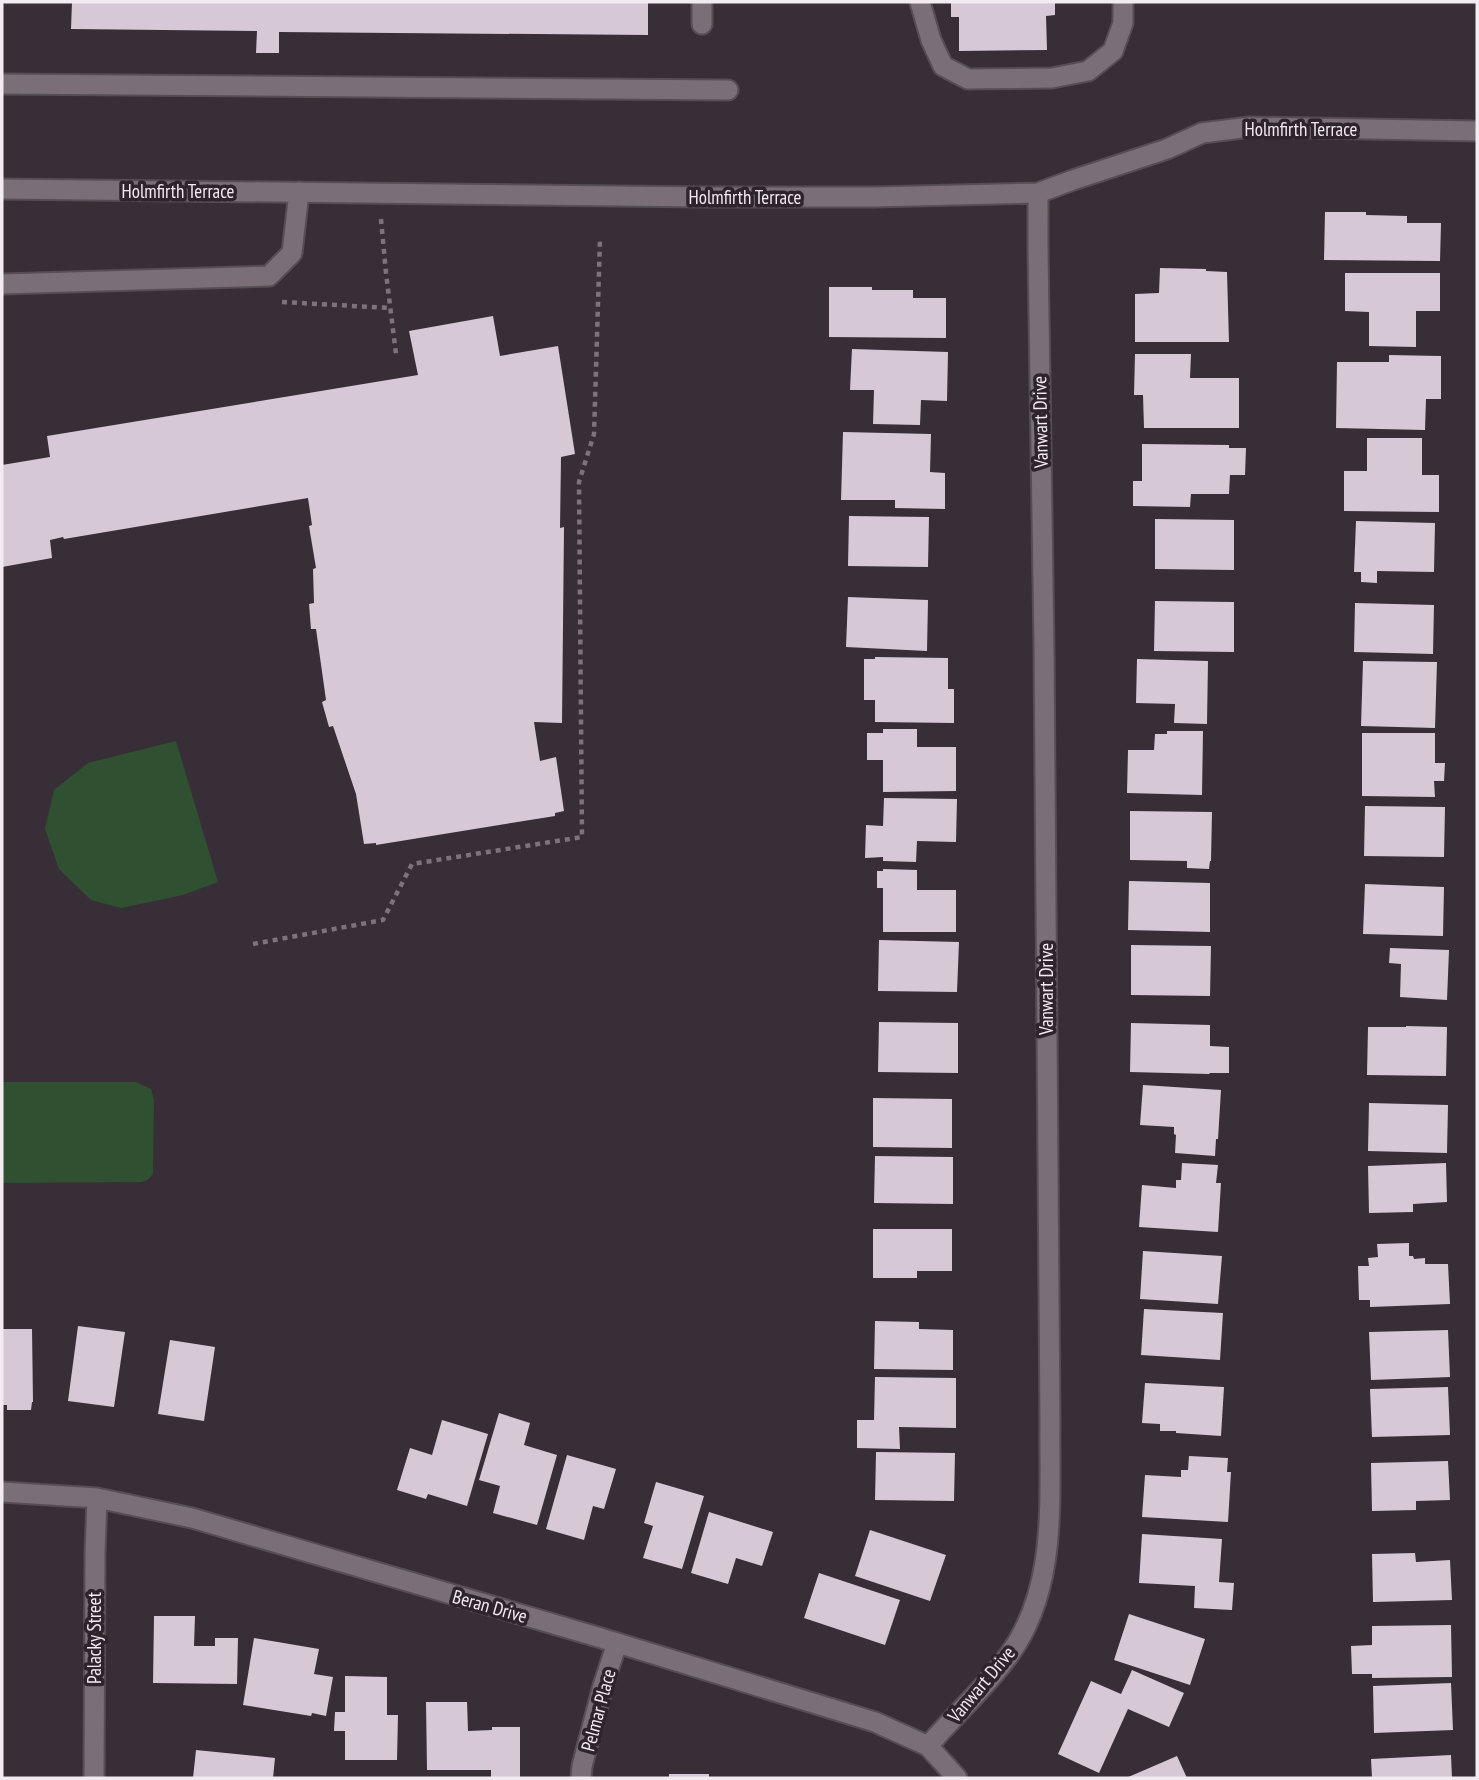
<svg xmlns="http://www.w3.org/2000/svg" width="1479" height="1780" viewBox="0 0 1479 1780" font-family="'PT Sans Narrow',sans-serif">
  <rect width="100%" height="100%" fill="#382e37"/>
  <path fill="#305032" d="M 176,741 L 218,882 L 183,895 L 121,908 L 91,900 L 59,869 L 45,829 L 54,790 L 88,763 Z
    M 2,1082 L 136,1082 L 151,1089 L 154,1100 L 153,1173 L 149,1179 L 142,1182 L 2,1183 Z"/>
  <path fill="#d6c9d5" d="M 72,2 L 648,2 L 648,35 L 279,32 L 279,53 L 256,53 L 257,31 L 71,29 Z
    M 951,2 L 1055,2 L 1055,15 L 1046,16 L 1047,50 L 959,51 L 959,17 L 951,17 Z
    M 1325,212 L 1366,212 L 1366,215 L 1407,216 L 1407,223 L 1441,223 L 1440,261 L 1324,260 Z
    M 1160,268 L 1206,269 L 1206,271 L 1227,272 L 1229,342 L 1135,342 L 1135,294 L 1159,293 Z
    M 1345,273 L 1440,273 L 1440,311 L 1416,311 L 1416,347 L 1369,346 L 1369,312 L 1345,311 Z
    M 829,287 L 872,287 L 872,290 L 913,290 L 913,298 L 946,298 L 946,338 L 829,337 Z
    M 493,316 L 500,356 L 558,346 L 575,454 L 561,457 L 560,528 L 564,527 L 562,723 L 534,722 L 540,761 L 556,757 L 564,811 L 555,813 L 555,816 L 376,845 L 376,843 L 364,844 L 356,794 L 333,726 L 329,727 L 322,702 L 326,700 L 316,629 L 311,629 L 309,604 L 314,603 L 313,569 L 316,568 L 309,526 L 312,525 L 308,498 L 64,539 L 63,537 L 50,540 L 52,558 L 2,567 L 2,465 L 50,457 L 47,436 L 418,375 L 409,331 Z
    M 852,349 L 948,352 L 947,401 L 921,400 L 920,425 L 873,424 L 874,390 L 850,390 Z
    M 1135,354 L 1191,354 L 1190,378 L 1239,378 L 1239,428 L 1144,428 L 1143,395 L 1134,395 Z
    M 1389,355 L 1441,356 L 1441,399 L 1426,399 L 1425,430 L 1336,428 L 1337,362 L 1389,362 Z
    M 843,432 L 931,434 L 930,472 L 945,473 L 945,509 L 895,508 L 895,500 L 841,500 Z
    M 1367,438 L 1422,438 L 1422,475 L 1439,475 L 1439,512 L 1344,511 L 1344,471 L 1367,471 Z
    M 1142,444 L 1229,445 L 1229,448 L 1246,448 L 1245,475 L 1230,475 L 1229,494 L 1191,494 L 1190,507 L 1133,506 L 1133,481 L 1142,481 Z
    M 849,516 L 929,517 L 928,567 L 848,566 Z
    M 1155,519 L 1234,520 L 1234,570 L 1155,569 Z
    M 1356,521 L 1435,523 L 1434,572 L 1377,571 L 1377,583 L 1361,582 L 1361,572 L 1354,572 Z
    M 848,597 L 928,600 L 927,651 L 846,647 Z
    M 1155,601 L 1234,602 L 1234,652 L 1154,651 Z
    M 1355,603 L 1434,605 L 1433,654 L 1354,652 Z
    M 875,657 L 948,658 L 948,689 L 954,689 L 954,723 L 875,722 L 875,700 L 864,700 L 864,659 L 875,659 Z
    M 1137,659 L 1208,661 L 1207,724 L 1174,723 L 1175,704 L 1136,703 Z
    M 1363,661 L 1437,662 L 1435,728 L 1361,726 Z
    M 883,729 L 917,729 L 917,747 L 956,747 L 956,791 L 883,792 L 883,760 L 867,760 L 867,733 L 883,733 Z
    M 1167,731 L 1203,731 L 1202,795 L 1127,793 L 1128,750 L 1154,750 L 1155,734 L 1167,734 Z
    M 1362,733 L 1435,733 L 1435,763 L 1445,763 L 1444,781 L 1434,781 L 1435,797 L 1362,796 Z
    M 884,798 L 957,799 L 956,842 L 917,841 L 916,862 L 883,861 L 883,857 L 865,858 L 866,825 L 883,826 Z
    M 1365,806 L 1445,807 L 1444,857 L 1364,856 Z
    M 1130,811 L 1212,812 L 1211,861 L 1210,861 L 1209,869 L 1187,868 L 1187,861 L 1130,860 Z
    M 883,869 L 917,870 L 917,890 L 956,890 L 956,932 L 883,932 L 883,888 L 877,888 L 877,871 L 883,871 Z
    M 1129,881 L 1210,883 L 1210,932 L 1128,930 Z
    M 1365,884 L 1444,887 L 1443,936 L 1363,934 Z
    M 879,940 L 959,942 L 957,992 L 878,991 Z
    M 1131,945 L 1211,946 L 1210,996 L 1131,995 Z
    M 1390,948 L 1449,950 L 1447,1000 L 1400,997 L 1401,964 L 1389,963 Z
    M 879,1022 L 958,1023 L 958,1073 L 878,1072 Z
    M 1131,1023 L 1210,1025 L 1210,1046 L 1229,1047 L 1229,1073 L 1210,1073 L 1209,1074 L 1130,1072 Z
    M 1406,1026 L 1447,1027 L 1446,1076 L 1367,1075 L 1368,1027 L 1406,1027 Z
    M 1143,1085 L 1221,1090 L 1218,1139 L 1216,1139 L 1215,1156 L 1175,1153 L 1176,1135 L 1174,1134 L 1174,1127 L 1140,1125 Z
    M 873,1098 L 952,1099 L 952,1148 L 873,1147 Z
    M 1369,1103 L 1448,1105 L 1447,1153 L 1368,1151 Z
    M 875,1156 L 953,1157 L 953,1204 L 874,1203 Z
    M 1182,1163 L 1218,1165 L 1216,1183 L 1221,1183 L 1218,1232 L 1139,1227 L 1142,1185 L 1176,1188 L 1176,1180 L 1181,1180 Z
    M 1446,1163 L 1447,1202 L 1413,1204 L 1413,1212 L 1369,1213 L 1368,1166 Z
    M 873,1229 L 952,1229 L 952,1271 L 917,1271 L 917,1278 L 873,1278 Z
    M 1409,1243 L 1409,1256 L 1413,1256 L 1414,1259 L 1425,1258 L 1425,1264 L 1448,1264 L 1450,1304 L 1370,1307 L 1370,1300 L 1359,1300 L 1358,1266 L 1369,1266 L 1368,1258 L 1378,1257 L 1377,1244 Z
    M 1143,1251 L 1222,1256 L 1218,1304 L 1140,1299 Z
    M 1144,1309 L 1223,1313 L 1220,1360 L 1141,1355 Z
    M 875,1321 L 919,1322 L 919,1329 L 953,1330 L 953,1370 L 874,1369 Z
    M 78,1326 L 125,1332 L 114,1407 L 68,1401 Z
    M 2,1329 L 32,1329 L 33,1402 L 32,1402 L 31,1410 L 7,1410 L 7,1405 L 2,1405 Z
    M 1448,1330 L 1450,1377 L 1371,1380 L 1369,1332 Z
    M 170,1340 L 215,1347 L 204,1421 L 158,1414 Z
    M 875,1377 L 956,1378 L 956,1428 L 899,1427 L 900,1449 L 857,1448 L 857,1420 L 874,1420 Z
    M 1145,1383 L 1224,1387 L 1221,1436 L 1176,1433 L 1176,1431 L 1160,1431 L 1160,1424 L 1142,1423 Z
    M 1448,1387 L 1450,1435 L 1372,1437 L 1370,1389 Z
    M 499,1413 L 530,1423 L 524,1445 L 557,1455 L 537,1525 L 493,1513 L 500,1486 L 479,1480 Z
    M 442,1420 L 488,1434 L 467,1506 L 428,1494 L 426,1499 L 397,1490 L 410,1448 L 432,1455 Z
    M 876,1452 L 955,1453 L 954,1501 L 875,1500 Z
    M 567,1455 L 616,1469 L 604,1509 L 593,1506 L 584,1540 L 546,1529 Z
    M 1189,1456 L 1228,1458 L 1227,1472 L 1231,1472 L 1228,1522 L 1142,1517 L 1145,1475 L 1181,1477 L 1181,1470 L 1188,1470 Z
    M 1448,1461 L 1450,1500 L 1416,1501 L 1416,1510 L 1372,1511 L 1371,1463 Z
    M 656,1482 L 704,1496 L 682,1569 L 643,1558 L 653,1526 L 644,1523 Z
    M 709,1512 L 773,1532 L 762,1566 L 736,1558 L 728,1584 L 691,1573 Z
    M 870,1530 L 946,1555 L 930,1601 L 855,1576 Z
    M 1142,1534 L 1222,1539 L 1219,1582 L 1234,1583 L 1232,1610 L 1194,1608 L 1195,1586 L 1139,1583 Z
    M 1415,1553 L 1416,1562 L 1450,1560 L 1452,1600 L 1373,1602 L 1372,1554 Z
    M 819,1573 L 900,1600 L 885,1645 L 804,1618 Z
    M 1129,1614 L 1205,1639 L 1190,1685 L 1114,1660 Z
    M 154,1616 L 195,1616 L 194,1646 L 215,1646 L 215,1638 L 238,1638 L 237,1684 L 153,1683 Z
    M 1451,1625 L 1452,1677 L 1372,1678 L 1372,1674 L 1352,1674 L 1351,1646 L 1372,1645 L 1372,1626 Z
    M 254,1638 L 319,1649 L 314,1674 L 333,1677 L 326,1716 L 312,1713 L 311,1716 L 243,1705 Z
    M 1132,1670 L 1184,1693 L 1169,1727 L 1128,1709 L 1099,1773 L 1058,1754 L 1091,1681 L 1121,1694 Z
    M 345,1676 L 387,1677 L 387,1715 L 398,1715 L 397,1760 L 345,1760 L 345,1731 L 334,1731 L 335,1712 L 345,1712 Z
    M 1451,1683 L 1453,1730 L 1374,1733 L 1373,1686 Z
    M 426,1702 L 467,1702 L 468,1731 L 492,1730 L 492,1727 L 520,1727 L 520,1778 L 491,1778 L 491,1770 L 427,1770 Z
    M 196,1750 L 275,1758 L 273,1778 L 193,1778 Z
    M 1451,1755 L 1452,1778 L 1372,1778 L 1371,1759 Z
    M 1177,1756 L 1187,1778 L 1126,1778 Z
    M 669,1774 L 709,1774 L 709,1778 L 669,1778 Z"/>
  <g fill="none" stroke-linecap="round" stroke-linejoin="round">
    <g stroke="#564d55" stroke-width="23">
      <path id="service" d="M 920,2 L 931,40 L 943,66 L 968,79 L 1052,78 L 1088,71 L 1113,51 L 1123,23 L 1123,2
        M 702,24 L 702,2
        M 2,84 L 728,90
        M 2,284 L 269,276 L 292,253 L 299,192"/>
    </g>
    <g stroke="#564d55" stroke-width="23">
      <path id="minor" d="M 2,189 L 705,197 L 874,197 L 1038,193 L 1073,180 L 1167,149 L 1202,133 L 1250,127 L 1477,131
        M 2,1492 L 97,1498 L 192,1518 L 601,1638 L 875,1722 L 928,1746 L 957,1778
        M 928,1746 C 955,1715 985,1688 1009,1655 C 1058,1588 1049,1500 1050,1423 L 1044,648 L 1038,249 L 1038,193
        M 94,1778 L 95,1553 L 97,1498
        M 581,1778 L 582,1766 L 603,1686 L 617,1643"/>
    </g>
    <path stroke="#7c737b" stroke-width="4.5" stroke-dasharray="5 5" stroke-linecap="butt" d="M 381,219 L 386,273 L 396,354
      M 282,302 L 390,308
      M 253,944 L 383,920 L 412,864 L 582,837 L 579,482 L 594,434 L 600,239"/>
    <use href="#service" stroke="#7a6f79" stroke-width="19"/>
    <use href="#minor" stroke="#7a6f79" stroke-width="19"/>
  </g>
  <g text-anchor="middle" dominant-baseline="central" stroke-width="7" stroke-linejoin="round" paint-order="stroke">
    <g font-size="19" fill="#f2ebf1" stroke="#2d242d">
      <text x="1301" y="129">Holmfirth Terrace</text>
      <text x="178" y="191">Holmfirth Terrace</text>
      <text x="745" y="197">Holmfirth Terrace</text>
      <text transform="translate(1040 422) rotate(-91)">Vanwart Drive</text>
      <text transform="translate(1046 989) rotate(-90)">Vanwart Drive</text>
      <text transform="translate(490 1606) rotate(16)">Beran Drive</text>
      <text transform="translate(94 1638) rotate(-90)">Palacky Street</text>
      <text transform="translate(981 1684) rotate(-50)">Vanwart Drive</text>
      <text transform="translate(598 1710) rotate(-75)">Pelmar Place</text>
    </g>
  </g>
  <rect width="1479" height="1780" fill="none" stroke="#f2ebf1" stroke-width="7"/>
</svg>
